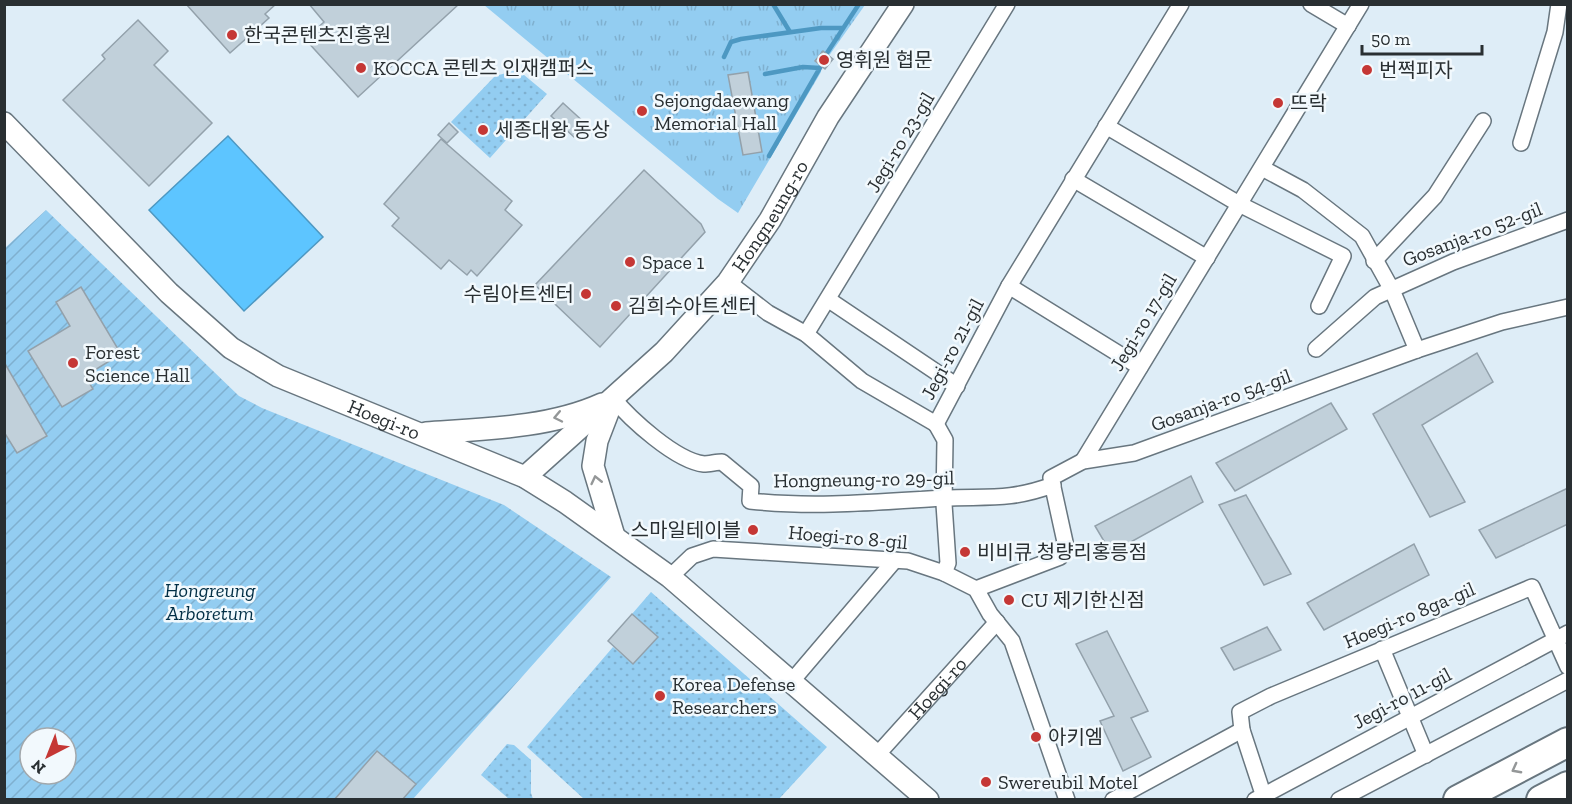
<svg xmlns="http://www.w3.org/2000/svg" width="1572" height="804" viewBox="0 0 1572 804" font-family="'Zilla Slab','Noto Sans KR',serif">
  <defs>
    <pattern id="grass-dots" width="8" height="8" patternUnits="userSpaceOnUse" patternTransform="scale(1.5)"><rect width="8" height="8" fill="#93cdf1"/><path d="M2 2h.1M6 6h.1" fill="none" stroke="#7fb0cf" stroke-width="1.8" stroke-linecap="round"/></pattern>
    <pattern id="park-tufts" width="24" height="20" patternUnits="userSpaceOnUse" patternTransform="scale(1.5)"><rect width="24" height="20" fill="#93cdf1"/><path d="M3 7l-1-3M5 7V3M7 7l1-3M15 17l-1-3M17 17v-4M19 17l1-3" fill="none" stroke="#7fb0cf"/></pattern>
    <pattern id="garden-furrows" width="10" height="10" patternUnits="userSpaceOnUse" patternTransform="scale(1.5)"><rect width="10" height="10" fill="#93cdf1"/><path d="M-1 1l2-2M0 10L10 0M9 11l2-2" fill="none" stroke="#7fb0cf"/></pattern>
  </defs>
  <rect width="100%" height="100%" fill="#deedf7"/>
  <path fill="url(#grass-dots)" d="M 518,70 L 547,94 L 490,158 L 451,122 L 495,76 Z
    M 651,592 L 827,747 L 779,799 L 584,799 L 527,747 L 613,647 L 633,664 L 658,637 L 632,614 Z
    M 507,744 L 514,745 L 531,760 L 531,793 L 533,799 L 509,799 L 481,775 Z"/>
  <path fill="url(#park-tufts)" d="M 484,5 L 865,5 L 821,67 L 821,72 L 738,213 L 718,199 Z"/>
  <path fill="url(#garden-furrows)" fill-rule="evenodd" d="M 46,210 L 239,396 L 262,408 L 504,505 L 611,577 L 413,799 L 5,800 L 5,248 ZM 30,738 L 66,738 L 66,774 L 30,774 Z"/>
  <path fill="#5dc5ff" stroke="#4d98c2" stroke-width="1.5" d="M 228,136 L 323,237 L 244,311 L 149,210 Z"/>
  <path fill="#deedf7" d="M 1567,722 L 1568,798 L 1424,799 L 1505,756 Z"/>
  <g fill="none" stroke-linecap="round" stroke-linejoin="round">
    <path stroke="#4d98c2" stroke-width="4.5" d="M 773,4 L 790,32
      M 827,53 L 859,4
      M 724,57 L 731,42 L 741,39 L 821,28 L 843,28
      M 765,74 L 803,67 L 820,68
      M 769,156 L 821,66"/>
  </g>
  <path fill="#c1d0da" stroke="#93a1ab" stroke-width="1.5" d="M 186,4 L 276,4 L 265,14 L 269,18 L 230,53 Z
    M 309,4 L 459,4 L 358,97 L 305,39 L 324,22 Z
    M 138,20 L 168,51 L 154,65 L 212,123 L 149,186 L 63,100 L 105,59 L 102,55 Z
    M 823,51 L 833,59 L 825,69 L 815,61 Z
    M 748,72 L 762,152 L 743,155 L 728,75 Z
    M 563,103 L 586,124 L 574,137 L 551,116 Z
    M 449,123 L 458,132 L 447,143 L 438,135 Z
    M 441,139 L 512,201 L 505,210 L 522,225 L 477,276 L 471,270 L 467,275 L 449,260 L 441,269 L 392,226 L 399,218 L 384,204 Z
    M 644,170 L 701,224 L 705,232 L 600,347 L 535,285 Z
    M 81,287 L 121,354 L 85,376 L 93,389 L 62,407 L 28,351 L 70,326 L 56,302 Z
    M 1477,353 L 1493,382 L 1422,425 L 1465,502 L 1430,517 L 1373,414 Z
    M 4,362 L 47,436 L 17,453 L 4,432 Z
    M 1331,403 L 1347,429 L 1235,491 L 1216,463 Z
    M 1191,476 L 1203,502 L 1111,553 L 1095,526 Z
    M 1568,488 L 1568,524 L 1496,558 L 1479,530 Z
    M 1246,495 L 1291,574 L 1264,585 L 1219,505 Z
    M 1414,544 L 1429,575 L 1324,630 L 1307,603 Z
    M 632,614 L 658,637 L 633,664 L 608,641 Z
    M 1267,627 L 1281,650 L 1234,670 L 1221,648 Z
    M 1107,631 L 1148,711 L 1131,718 L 1151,757 L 1123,771 L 1100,721 L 1114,716 L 1076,644 Z
    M 377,751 L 416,784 L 402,800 L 334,800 Z"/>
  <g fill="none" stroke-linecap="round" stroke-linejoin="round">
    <g stroke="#68767f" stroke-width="18">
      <g id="street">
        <path d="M 1311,4 L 1348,26"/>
        <path d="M 1106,126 L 1239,204 L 1343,256 L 1319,306"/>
        <path d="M 1521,143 L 1555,32 L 1559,4"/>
        <path d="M 1262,168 L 1303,190 L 1362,236 L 1392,290 L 1417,350"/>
        <path d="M 1073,179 L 1207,258"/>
        <path d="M 1374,261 L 1435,196 L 1483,121"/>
        <path d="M 728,282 L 768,313 L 806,334 L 862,381 L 936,424"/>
        <path d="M 1009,286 L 1140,367"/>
        <path d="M 829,300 L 957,386"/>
        <path d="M 806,334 L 1007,4"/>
        <path d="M 1316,349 L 1375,297 L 1453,262 L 1568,220"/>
        <path d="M 613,398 C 630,419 676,461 704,464 C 709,464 717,462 722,462 L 751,486 L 750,501 C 815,508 878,502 944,498 C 987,496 1009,501 1053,485"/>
        <path d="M 936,424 L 1009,286 L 1181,4"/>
        <path d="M 936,424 L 945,440 L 944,504 L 948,563 L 944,573"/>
        <path d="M 1083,461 L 1361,4"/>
        <path d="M 670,577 L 692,556 L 713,549 L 908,561 L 944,573 L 976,589 L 990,614 L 1012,641 L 1067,800"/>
        <path d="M 976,589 L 1060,557 L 1065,542 L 1051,478 L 1083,461 L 1134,453 L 1417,350 L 1502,322 L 1568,307"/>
        <path d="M 1382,649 L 1426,755"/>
        <path d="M 792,681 L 895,560"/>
        <path id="s1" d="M 877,755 L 997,622"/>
        <path d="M 1113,800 L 1242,730"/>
        <path d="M 1255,800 L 1568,633"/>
        <path d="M 1265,800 L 1242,730 L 1240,712 L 1271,696 L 1532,587 L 1568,667"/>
        <path d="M 1339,800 L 1568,680"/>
      </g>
    </g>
    <g stroke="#68767f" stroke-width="24">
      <g id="secondary">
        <path id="s2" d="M 4,123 L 169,293 L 231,348 L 278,376 L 525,477 L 565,502 L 670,577 L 928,800"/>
        <path d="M 612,402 L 597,441 L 593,466 L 614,536"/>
        <path d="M 426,433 C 484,429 549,428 602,404"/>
        <path id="s3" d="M 525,477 L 664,352 L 728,282 L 770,220 L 828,117 L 903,4"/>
      </g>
    </g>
    <g stroke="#68767f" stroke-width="32">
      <path id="highway" d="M 1458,800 L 1568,742
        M 1541,800 L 1568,786"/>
    </g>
    <use href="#street" stroke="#fff" stroke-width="15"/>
    <use href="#secondary" stroke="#fff" stroke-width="21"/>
    <use href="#highway" stroke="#fff" stroke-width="28"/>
  </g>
  <defs><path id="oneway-chevron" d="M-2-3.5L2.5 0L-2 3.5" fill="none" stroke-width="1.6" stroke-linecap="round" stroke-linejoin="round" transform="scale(1.5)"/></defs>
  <g stroke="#949798">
    <use href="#oneway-chevron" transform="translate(558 417) rotate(168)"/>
    <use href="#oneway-chevron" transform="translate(596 480) rotate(-103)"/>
    <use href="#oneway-chevron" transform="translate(1516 769) rotate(152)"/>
  </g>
  <g fill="#c53735" stroke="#f2f9fd" stroke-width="2">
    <circle cx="232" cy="35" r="6"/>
    <circle cx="824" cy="60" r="6"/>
    <circle cx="361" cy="68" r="6"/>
    <circle cx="1367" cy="70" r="6"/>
    <circle cx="1278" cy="103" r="6"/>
    <circle cx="642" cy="111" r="6"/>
    <circle cx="483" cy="130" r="6"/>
    <circle cx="630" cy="262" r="6"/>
    <circle cx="586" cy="294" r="6"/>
    <circle cx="616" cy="306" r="6"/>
    <circle cx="73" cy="363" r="6"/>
    <circle cx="753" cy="530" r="6"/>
    <circle cx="965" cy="552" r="6"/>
    <circle cx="1009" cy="600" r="6"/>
    <circle cx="660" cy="696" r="6"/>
    <circle cx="1036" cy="737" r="6"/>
    <circle cx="986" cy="782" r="6"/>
  </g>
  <g text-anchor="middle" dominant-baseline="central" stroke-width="5" stroke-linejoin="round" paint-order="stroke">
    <g font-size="20" fill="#292f32" stroke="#f2f9fd" text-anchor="start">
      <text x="244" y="35">한국콘텐츠진흥원</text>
      <text x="836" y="60">영휘원 협문</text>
      <text x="373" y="68">KOCCA 콘텐츠 인재캠퍼스</text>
      <text x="1379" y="70">번쩍피자</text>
      <text x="654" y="100">Sejongdaewang<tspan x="654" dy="23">Memorial Hall</tspan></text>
      <text x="1290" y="103">뜨락</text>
      <text x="495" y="130">세종대왕 동상</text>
      <text x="642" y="262">Space 1</text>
      <text x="574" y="294" text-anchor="end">수림아트센터</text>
      <text x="628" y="306">김희수아트센터</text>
      <text x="85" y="352">Forest<tspan x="85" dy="23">Science Hall</tspan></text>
      <text x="741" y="530" text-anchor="end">스마일테이블</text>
      <text x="977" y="552">비비큐 청량리홍릉점</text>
      <text x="1021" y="600">CU 제기한신점</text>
      <text x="672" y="684">Korea Defense<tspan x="672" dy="23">Researchers</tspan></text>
      <text x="1048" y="737">아키엠</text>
      <text x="998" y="782">Swereubil Motel</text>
    </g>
    <g font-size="20" fill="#292f32" stroke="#f2f9fd">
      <text transform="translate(900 142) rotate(-59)">Jegi-ro 23-gil</text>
      <text stroke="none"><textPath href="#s3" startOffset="360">Hongneung-ro</textPath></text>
      <text transform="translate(1472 234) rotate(-21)">Gosanja-ro 52-gil</text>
      <text transform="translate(1143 322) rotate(-59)">Jegi-ro 17-gil</text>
      <text transform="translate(952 349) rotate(-62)">Jegi-ro 21-gil</text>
      <text transform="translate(1221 400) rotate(-20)">Gosanja-ro 54-gil</text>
      <text stroke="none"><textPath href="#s2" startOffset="489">Hoegi-ro</textPath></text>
      <text transform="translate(864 479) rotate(-1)">Hongneung-ro 29-gil</text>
      <text transform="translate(848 537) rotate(5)">Hoegi-ro 8-gil</text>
      <text transform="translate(1409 615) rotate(-23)">Hoegi-ro 8ga-gil</text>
      <text stroke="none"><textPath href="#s1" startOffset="90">Hoegi-ro</textPath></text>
      <text transform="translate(1402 698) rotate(-28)">Jegi-ro 11-gil</text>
    </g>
    <g font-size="20" font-style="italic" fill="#002e45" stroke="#f2f9fd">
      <text x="210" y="590">Hongreung<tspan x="210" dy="23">Arboretum</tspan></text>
    </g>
  </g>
  <rect width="1572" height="804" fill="none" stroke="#292f32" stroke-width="12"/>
  <g transform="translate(48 756) rotate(222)"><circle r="28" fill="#f2f9fd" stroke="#a2a8ac" stroke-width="1.5"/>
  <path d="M0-4.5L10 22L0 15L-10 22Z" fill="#c53735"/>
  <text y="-9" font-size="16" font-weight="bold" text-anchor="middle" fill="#292f32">N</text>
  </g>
  <path d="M1362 45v9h120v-9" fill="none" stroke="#292f32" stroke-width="3"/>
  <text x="1371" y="45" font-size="18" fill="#292f32" stroke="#f2f9fd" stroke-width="4.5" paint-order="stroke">50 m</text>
</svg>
